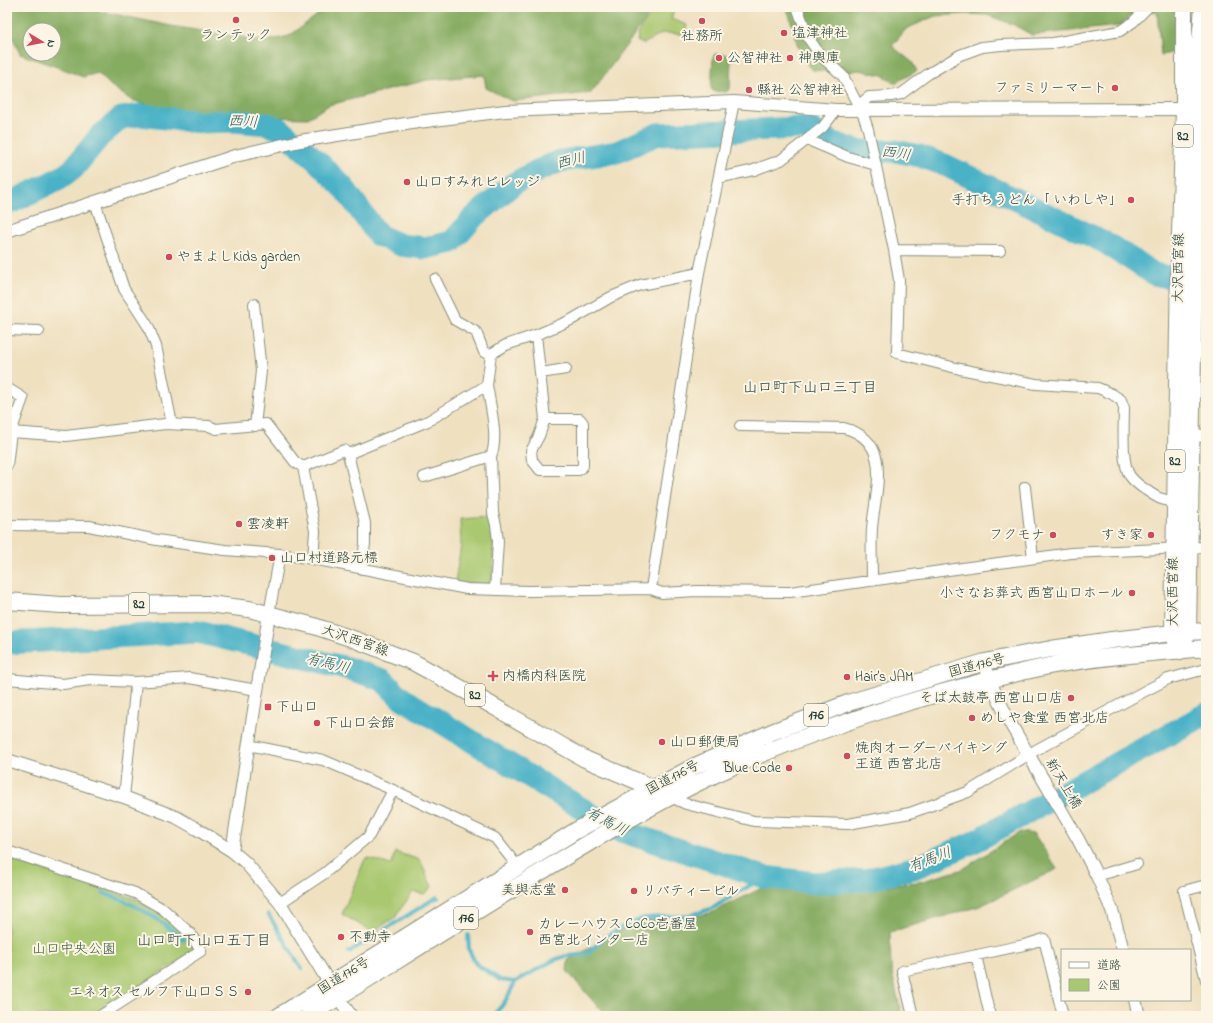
<svg xmlns="http://www.w3.org/2000/svg" width="1213" height="1023" viewBox="0 0 1213 1023" font-family="'Indie Flower','Klee One',sans-serif">
  <rect width="100%" height="100%" fill="#fcf5e5"/>
  <filter id="ink" filterUnits="userSpaceOnUse"><feTurbulence type="fractalNoise" baseFrequency=".025" numOctaves="2"/><feDisplacementMap in="SourceGraphic" scale="8" xChannelSelector="R" yChannelSelector="G"/><feConvolveMatrix kernelMatrix="1 2 1 2 8 2 1 2 1" color-interpolation-filters="sRGB"/></filter>
  <filter id="wash" filterUnits="userSpaceOnUse"><feTurbulence type="fractalNoise" baseFrequency=".012" numOctaves="4" result="noise"/><feDisplacementMap in="SourceGraphic" scale="16" xChannelSelector="R" yChannelSelector="G"/><feGaussianBlur stdDeviation="0.9" result="paint"/><feColorMatrix in="noise" values="0 0 0 0 0 0 0 0 0 0 0 0 0 0 0 0 0 1.4 0 .05"/><feComposite in="paint" operator="in"/></filter>
  <g filter="url(#wash)">
    <rect width="100%" height="100%" fill="#efe0c0"/>
    <path fill="#a9c870" stroke="#648252" d="M 661,7 L 675,7 L 671,19 L 687,25 L 685,32 L 682,34 L 663,33 L 643,44 L 637,41 C 638,27 651,15 661,7 Z
      M 488,517 L 494,542 L 492,583 L 489,585 L 455,582 L 461,545 L 460,519 Z
      M 395,852 L 420,860 L 432,887 L 424,894 L 413,892 L 397,914 L 397,916 L 372,932 L 342,914 L 365,859 L 369,858 L 391,865 Z
      M 7,859 L 70,878 L 136,899 L 167,919 L 188,939 L 196,951 L 91,1016 L 7,1016 Z"/>
    <path fill="#86ac62" stroke="#52744b" fill-rule="evenodd" d="M 8,7 L 81,7 L 171,26 L 266,41 L 289,36 L 328,7 L 656,7 L 652,11 L 591,93 L 512,101 L 486,88 L 484,75 L 427,80 L 329,105 L 308,118 L 266,117 L 240,112 L 201,112 L 166,110 L 131,100 L 110,85 L 98,73 L 83,77 C 63,68 41,62 20,54 L 7,25 ZM 30,30 L 54,30 L 54,54 L 30,54 Z
      M 780,7 L 1175,7 L 1178,45 L 1171,53 L 1161,55 L 1157,13 L 1141,8 L 1119,26 L 1032,35 L 1014,25 L 987,15 L 965,14 L 935,16 L 906,29 L 892,46 L 912,62 L 917,71 L 895,83 L 882,75 L 859,70 L 840,73 L 813,70 L 810,68 L 798,47 L 789,14 L 786,9 Z
      M 715,54 L 727,55 L 731,58 L 730,89 L 726,92 L 713,91 L 711,88 L 713,57 Z
      M 1020,832 L 1034,834 L 1057,869 L 980,906 L 890,932 L 891,969 L 902,1016 L 606,1016 L 567,971 L 568,960 L 638,921 L 679,920 L 711,913 L 762,888 L 883,887 L 923,881 L 963,869 Z"/>
    <g fill="none" stroke-linecap="round" stroke-linejoin="round">
      <path stroke="#48b2c7" stroke-width="4" d="M 103,893 C 133,902 161,920 184,940
        M 268,914 L 302,969
        M 468,935 L 469,950 L 476,964 L 500,980 L 515,982 L 554,960 L 566,956 L 580,955 L 588,953 L 604,938 L 622,927 L 644,918 L 687,916 L 711,909 L 764,877
        M 349,952 L 437,897 L 438,898
        M 491,1016 C 503,1008 509,995 515,982"/>
      <path stroke="#48b2c7" stroke-width="23" d="M 7,203 L 14,201 L 64,176 L 73,169 L 100,136 L 121,118 L 140,115 L 200,122 L 234,121 L 267,124 L 280,129 L 317,161 L 344,188 L 378,235 L 401,245 L 425,248 L 452,242 L 472,219 L 513,184 L 537,171 L 560,161 L 617,152 L 658,134 L 800,128 L 812,130 L 833,143 L 858,151 L 895,151 L 920,156 L 945,165 L 1106,243 L 1154,274 L 1168,277 L 1206,283
        M 7,643 L 198,632 L 347,668 L 383,680 L 400,697 L 615,829 L 764,877 L 816,883 L 866,880 L 914,868 L 972,843 L 1206,714"/>
    </g>
  </g>
  <g filter="url(#ink)">
    <g fill="none" stroke-linecap="round" stroke-linejoin="round">
      <g stroke="#878e7a" stroke-width="12">
        <path id="minor" d="M 797,7 L 809,39 L 821,56 L 843,76 L 864,117 L 868,129 L 894,250 L 899,280 L 897,353 L 960,369 L 1036,384 L 1098,388 L 1112,394 L 1121,400 L 1124,408 C 1124,425 1121,463 1130,476 C 1134,482 1140,486 1146,490 C 1156,497 1162,501 1175,501
          M 860,109 L 864,101 L 869,97 L 891,96 L 901,94 L 928,74 L 960,55 L 982,47 L 1001,45 L 1053,43 L 1120,31 L 1133,22 L 1148,7
          M 808,140 L 848,157 L 876,165
          M 719,178 L 754,170 L 781,160 L 823,127 L 836,110
          M 95,202 L 124,289 L 148,326 L 156,346 L 172,424
          M 894,250 L 1000,251
          M 435,279 L 455,320 L 476,332 L 484,352 L 491,354
          M 254,304 L 261,371 L 255,426
          M 7,330 L 39,331
          M 536,335 L 545,419 L 539,436 L 531,451 L 532,460 L 540,470 L 579,470 L 583,466 L 583,423 L 580,419 L 545,419
          M 541,373 L 566,369
          M 487,385 C 490,405 499,438 491,456 L 493,513 L 496,525 L 498,541 L 495,590
          M 7,388 L 23,398 L 11,432
          M 740,426 L 844,428 C 894,441 875,491 872,528 C 871,545 872,563 872,580
          M 348,454 L 365,523 L 365,543 L 362,569
          M 7,466 L 11,432 L 66,436 L 165,424 L 209,426 L 216,429 L 266,424 L 295,462 L 303,467 L 315,531 L 313,559
          M 303,467 L 344,450 L 348,454 L 428,421 L 487,385 L 491,354 L 506,345 L 536,335 L 571,320 L 611,297 L 640,285 L 699,273
          M 424,477 L 491,456
          M 1025,487 L 1033,558
          M 7,525 L 89,526 L 157,540 L 225,550 L 280,554 L 313,559 L 467,589 L 529,591 L 651,589 L 662,593 L 697,591 L 790,592 L 1071,553 L 1206,547
          M 651,589 L 699,273 L 734,102
          M 269,614 L 280,554
          M 7,679 L 63,684 L 90,680 L 136,682 L 189,678 L 257,690
          M 248,745 L 323,760 L 393,790 L 495,838 L 518,867
          M 124,797 L 136,682
          M 671,797 L 686,804 L 754,821 L 848,824 L 910,813 L 968,792 L 1036,750 L 1143,692 L 1168,679 L 1206,669
          M 7,851 L 135,893 L 163,909 L 190,933 L 201,951 L 100,1016
          M 1097,876 L 1137,864
          M 1206,885 L 1184,891 L 1206,980
          M 280,903 L 325,873 L 369,836 L 393,790
          M 976,955 L 990,1016
          M 913,1016 L 902,971 L 1024,945 L 1044,939 L 1063,1016"/>
      </g>
      <g stroke="#878e7a" stroke-width="14">
        <path id="tertiary" d="M 7,231 L 235,156 L 300,141 L 418,122 L 505,111 L 734,102 L 836,110 L 1192,109
          M 1191,435 L 1206,436
          M 985,662 L 989,680 L 1010,723 L 1078,839 L 1097,876 L 1112,910 L 1123,950
          M 7,760 L 124,797 L 176,817 L 197,829 L 232,851 L 245,862 L 280,903 L 338,997 L 351,1016
          M 232,851 L 269,614
          M 1135,1000 L 1139,1016"/>
      </g>
      <g stroke="#878e7a" stroke-width="18">
        <path id="primary" d="M 7,601 L 61,605 L 209,604 L 249,609 L 314,626 L 356,640 L 413,662 L 486,702 L 585,759 L 665,793
          M 1182,645 L 1188,632 L 1198,74
          M 1180,651 L 1173,633 L 1179,265 L 1184,109 L 1184,7"/>
      </g>
      <g stroke="#878e7a" stroke-width="18">
        <path id="trunk" d="M 279,1016 L 577,830 L 695,766 L 772,732 L 851,702 L 985,662 L 1051,649 L 1112,640 L 1173,633 L 1206,631
          M 308,1016 C 381,971 453,925 526,881 C 588,843 650,805 716,774 C 774,747 835,725 896,706 C 946,691 997,677 1049,666 C 1101,656 1154,653 1206,648"/>
      </g>
      <g stroke="#878e7a" stroke-width="20">
        <path id="motorway" d="M 1197,87 L 1204,7"/>
      </g>
      <use href="#minor" stroke="#fff" stroke-width="10"/>
      <use href="#tertiary" stroke="#fff" stroke-width="12"/>
      <use href="#primary" stroke="#fff" stroke-width="16"/>
      <use href="#trunk" stroke="#fff" stroke-width="16"/>
      <use href="#motorway" stroke="#fff" stroke-width="18"/>
    </g>
  </g>
  <g fill="#d1495b" stroke="#fcf5e5" stroke-width="1.5">
    <circle cx="236" cy="20" r="4"/>
    <circle cx="702" cy="21" r="4"/>
    <circle cx="784" cy="33" r="4"/>
    <circle cx="719" cy="58" r="4"/>
    <circle cx="790" cy="58" r="4"/>
    <circle cx="1115" cy="88" r="4"/>
    <circle cx="749" cy="90" r="4"/>
    <circle cx="407" cy="182" r="4"/>
    <circle cx="1131" cy="200" r="4"/>
    <circle cx="169" cy="257" r="4"/>
    <circle cx="239" cy="524" r="4"/>
    <circle cx="1053" cy="535" r="4"/>
    <circle cx="1151" cy="535" r="4"/>
    <circle cx="272" cy="558" r="4"/>
    <circle cx="1132" cy="593" r="4"/>
    <path d="M491 670h4v4h4v4h-4v4h-4v-4h-4v-4h4z"/>
    <circle cx="847" cy="677" r="4"/>
    <circle cx="1071" cy="698" r="4"/>
    <rect x="264" y="703" width="8" height="8" rx="2"/>
    <circle cx="972" cy="718" r="4"/>
    <circle cx="317" cy="723" r="4"/>
    <circle cx="662" cy="742" r="4"/>
    <circle cx="847" cy="756" r="4"/>
    <circle cx="789" cy="768" r="4"/>
    <circle cx="565" cy="890" r="4"/>
    <circle cx="634" cy="891" r="4"/>
    <circle cx="530" cy="932" r="4"/>
    <circle cx="341" cy="937" r="4"/>
    <circle cx="248" cy="992" r="4"/>
  </g>
  <g text-anchor="middle" dominant-baseline="central" stroke-width="4" stroke-linejoin="round" paint-order="stroke">
    <g fill="#fcf5e5" stroke="#617469" stroke-width="1">
      <rect x="1173" y="125" width="20" height="22" rx="3"/>
      <rect x="1165" y="450" width="20" height="22" rx="3"/>
      <rect x="129" y="593" width="20" height="22" rx="3"/>
      <rect x="465" y="684" width="20" height="22" rx="3"/>
      <rect x="804" y="704" width="24" height="22" rx="3"/>
      <rect x="454" y="907" width="24" height="22" rx="3"/>
    </g>
    <g font-size="13" font-weight="bold" fill="#1f3d34">
      <text x="1183" y="136">82</text>
      <text x="1175" y="461">82</text>
      <text x="139" y="604">82</text>
      <text x="475" y="695">82</text>
      <text x="816" y="715">176</text>
      <text x="466" y="918">176</text>
    </g>
    <g font-size="14" fill="#1f3d34" stroke="#fcf5e5" text-anchor="start">
      <text x="792" y="33">塩津神社</text>
      <text x="236" y="35" text-anchor="middle">ランテック</text>
      <text x="702" y="36" text-anchor="middle">社務所</text>
      <text x="727" y="58">公智神社</text>
      <text x="798" y="58">神輿庫</text>
      <text x="1107" y="88" text-anchor="end">ファミリーマート</text>
      <text x="757" y="90">縣社 公智神社</text>
      <text x="415" y="182">山口すみれビレッジ</text>
      <text x="1123" y="200" text-anchor="end">手打ちうどん「 いわしや」</text>
      <text x="177" y="257">やまよしKids garden</text>
      <text x="247" y="524">雲凌軒</text>
      <text x="1045" y="535" text-anchor="end">フクモナ</text>
      <text x="1143" y="535" text-anchor="end">すき家</text>
      <text x="280" y="558">山口村道路元標</text>
      <text x="1124" y="593" text-anchor="end">小さなお葬式 西宮山口ホール</text>
      <text x="502" y="676">内橋内科医院</text>
      <text x="855" y="677">Hair’s JAM</text>
      <text x="1063" y="698" text-anchor="end">そば太鼓亭 西宮山口店</text>
      <text x="276" y="707">下山口</text>
      <text x="980" y="718">めしや食堂 西宮北店</text>
      <text x="325" y="723">下山口会館</text>
      <text x="670" y="742">山口郵便局</text>
      <text x="855" y="748">焼肉オーダーバイキング<tspan x="855" dy="16">王道 西宮北店</tspan></text>
      <text x="781" y="768" text-anchor="end">Blue Code</text>
      <text x="557" y="890" text-anchor="end">美與志堂</text>
      <text x="642" y="891">リバティービル</text>
      <text x="538" y="924">カレーハウス CoCo壱番屋<tspan x="538" dy="16">西宮北インター店</tspan></text>
      <text x="349" y="937">不動寺</text>
      <text x="240" y="992" text-anchor="end">エネオス セルフ下山口ＳＳ</text>
    </g>
    <g font-size="14" fill="#1f3d34" stroke="#fcf5e5">
      <text transform="translate(1179 268) rotate(-89)">大沢西宮線</text>
      <text transform="translate(1173 592) rotate(-90)">大沢西宮線</text>
      <text transform="translate(355 641) rotate(19)">大沢西宮線</text>
      <text transform="translate(977 666) rotate(-15)">国道176号</text>
      <text transform="translate(673 778) rotate(-28)">国道176号</text>
      <text transform="translate(1063 784) rotate(59)">新天上橋</text>
      <text transform="translate(344 976) rotate(-32)">国道176号</text>
    </g>
    <g font-size="14" fill="#3b5940" stroke="#fcf5e5">
      <text x="74" y="949">山口中央公園</text>
    </g>
    <g font-size="15" font-style="italic" fill="#2b6060" stroke="#fcf5e5">
      <text transform="translate(243 122) rotate(3)">西川</text>
      <text transform="translate(896 154) rotate(8)">西川</text>
      <text transform="translate(571 161) rotate(-14)">西川</text>
      <text transform="translate(328 664) rotate(14)">有馬川</text>
      <text transform="translate(607 822) rotate(27)">有馬川</text>
      <text transform="translate(930 860) rotate(-21)">有馬川</text>
    </g>
    <g font-size="15" fill="#1f3d34" stroke="#fcf5e5">
      <text x="810" y="388">山口町下山口三丁目</text>
      <text x="204" y="941">山口町下山口五丁目</text>
    </g>
  </g>
  <rect width="1213" height="1023" fill="none" stroke="#fcf5e5" stroke-width="24"/>
  <rect x="1061" y="949" width="130" height="52" fill="#fcf5e5" stroke="#a4ab9e"/>
  <rect x="1069" y="962" width="20" height="6" fill="#ffffff" stroke="#a4ab9e"/>
  <text x="1097" y="969" font-size="12" fill="#1f3d34">道路</text>
  <rect x="1069" y="979" width="20" height="12" fill="#a9c870" stroke="#a4ab9e"/>
  <text x="1097" y="989" font-size="12" fill="#1f3d34">公園</text>
  <g transform="translate(42 42) rotate(100)"><circle r="19" fill="#fcf5e5" stroke="#a4ab9e"/>
  <path d="M0-3L7 15L0 10L-7 15Z" fill="#d1495b"/>
  <text y="-6" font-size="11" font-weight="bold" text-anchor="middle" fill="#1f3d34">N</text>
  </g>
</svg>
